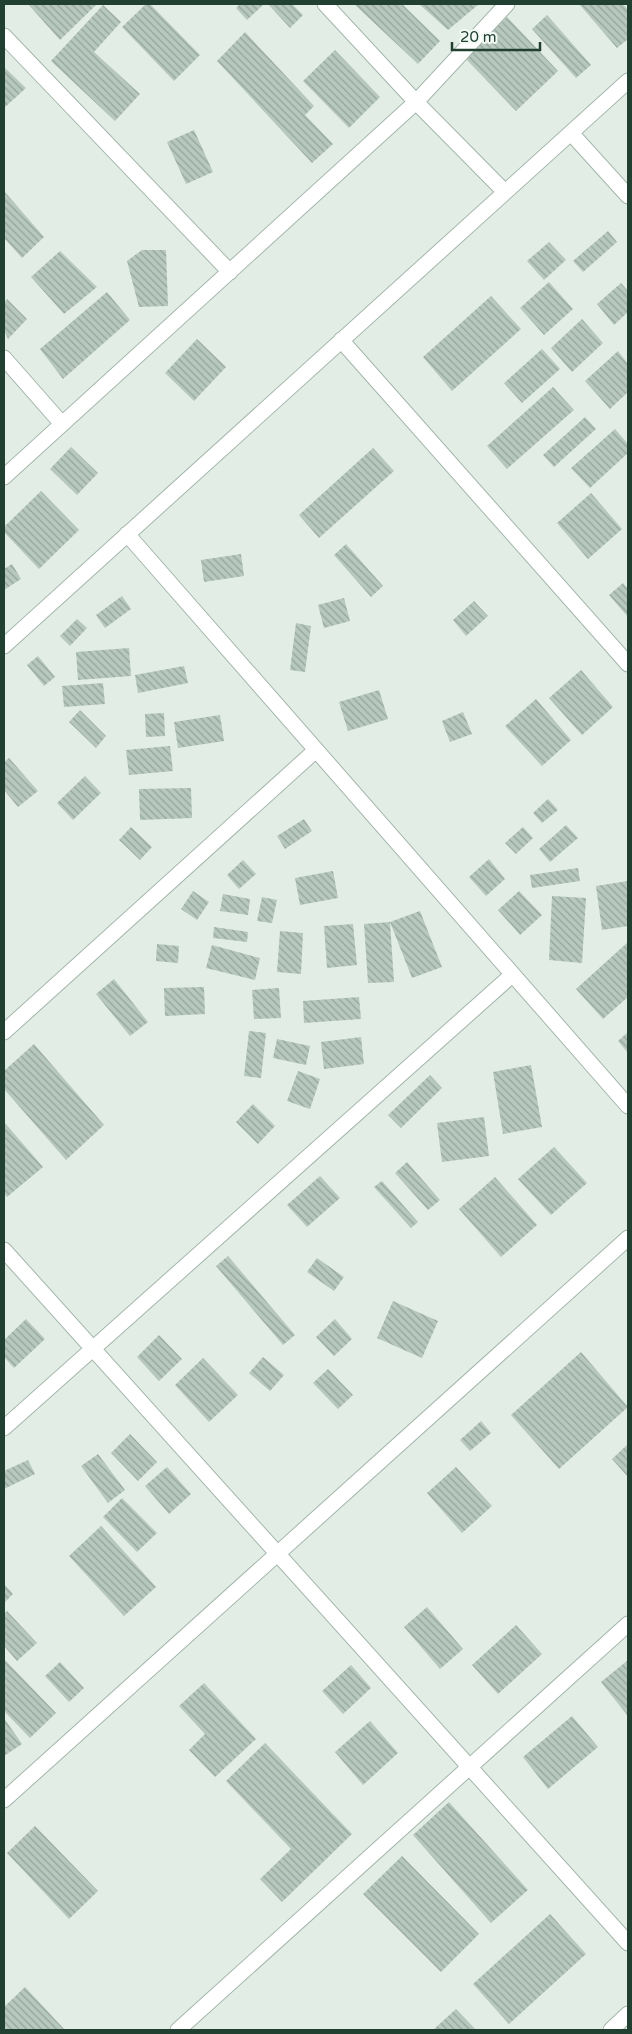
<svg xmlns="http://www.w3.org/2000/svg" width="632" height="2034" viewBox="0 0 632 2034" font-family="'Varela Round',sans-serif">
  <defs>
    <pattern id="building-back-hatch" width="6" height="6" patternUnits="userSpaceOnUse" patternTransform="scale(1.25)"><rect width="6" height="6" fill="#b7c8bf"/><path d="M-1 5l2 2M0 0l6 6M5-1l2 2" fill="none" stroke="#94a49c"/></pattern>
  </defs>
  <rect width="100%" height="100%" fill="#e2ede6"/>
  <path fill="url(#building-back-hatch)" d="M 28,4 L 97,4 L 60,40 Z
    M 146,4 L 150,4 L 200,55 L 174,81 L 122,27 Z
    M 240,4 L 264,4 L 247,20 L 236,8 Z
    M 268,4 L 292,4 L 303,15 L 290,28 Z
    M 354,4 L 402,4 L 440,41 L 418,64 Z
    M 419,4 L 479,4 L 448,30 Z
    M 579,4 L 623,4 L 628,10 L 628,39 L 617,48 Z
    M 103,5 L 121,22 L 94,52 L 140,94 L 115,121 L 51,61 Z
    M 547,15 L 591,65 L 576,78 L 532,29 Z
    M 507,17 L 558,71 L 516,111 L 465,58 Z
    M 245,32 L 314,106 L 305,115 L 333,144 L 312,163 L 217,61 Z
    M 335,50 L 380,97 L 349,128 L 303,81 Z
    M 4,67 L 26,88 L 4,108 Z
    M 194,130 L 213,172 L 186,184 L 167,142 Z
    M 4,191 L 44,237 L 22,258 L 4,238 Z
    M 608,231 L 617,242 L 583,272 L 573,261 Z
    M 549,242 L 566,260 L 544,280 L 527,261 Z
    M 142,250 L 166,250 L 168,306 L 139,307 L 127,261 Z
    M 60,251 L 97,287 L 64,314 L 31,277 Z
    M 549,282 L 573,309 L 544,335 L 520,308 Z
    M 621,283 L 628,291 L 628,312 L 614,325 L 597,304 Z
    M 107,292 L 130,320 L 63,379 L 40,349 Z
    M 491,296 L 521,329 L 452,391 L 423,357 Z
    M 7,299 L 27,319 L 8,339 L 4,330 L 4,303 Z
    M 582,319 L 603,343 L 572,372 L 551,348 Z
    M 197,339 L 226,367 L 194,401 L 165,373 Z
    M 542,349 L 560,369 L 522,403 L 504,383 Z
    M 618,351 L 628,364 L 628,392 L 610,409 L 585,381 Z
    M 553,387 L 574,410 L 507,469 L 487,446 Z
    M 585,417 L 596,429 L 554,467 L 543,455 Z
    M 615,429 L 628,444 L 628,453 L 590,488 L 571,468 Z
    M 71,447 L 98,473 L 77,495 L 50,469 Z
    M 373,448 L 394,471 L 319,538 L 299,515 Z
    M 41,491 L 79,530 L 39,569 L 4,532 L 4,527 Z
    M 591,493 L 622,529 L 588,559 L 557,523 Z
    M 346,544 L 383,586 L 371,597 L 334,555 Z
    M 241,554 L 244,576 L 204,582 L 201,560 Z
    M 12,564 L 21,579 L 4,590 L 4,569 Z
    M 623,583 L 628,589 L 628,617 L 609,595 Z
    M 122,596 L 131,609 L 105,628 L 96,615 Z
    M 344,598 L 350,621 L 324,628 L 318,605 Z
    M 474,601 L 488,616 L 466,636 L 453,620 Z
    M 77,619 L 87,628 L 70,646 L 60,636 Z
    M 296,623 L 311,626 L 305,672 L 290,670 Z
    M 129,648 L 131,676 L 78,680 L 76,652 Z
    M 38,656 L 55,677 L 44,686 L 27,665 Z
    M 184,666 L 188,683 L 138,693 L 135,675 Z
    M 581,670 L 613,707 L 582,735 L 549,698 Z
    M 103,683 L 105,704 L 64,707 L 62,686 Z
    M 379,690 L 388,719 L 348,731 L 339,702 Z
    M 536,699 L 571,740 L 542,766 L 505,726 Z
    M 80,710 L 106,736 L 96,748 L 69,722 Z
    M 463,712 L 472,734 L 450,742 L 442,721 Z
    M 164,713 L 165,736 L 146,737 L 145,714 Z
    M 220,715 L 224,741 L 178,748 L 174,722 Z
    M 170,746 L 173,771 L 129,775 L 126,750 Z
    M 9,758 L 38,791 L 18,807 L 4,790 L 4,762 Z
    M 85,776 L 101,793 L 73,820 L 57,803 Z
    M 191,788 L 192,818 L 140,820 L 139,789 Z
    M 548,799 L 558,810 L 542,823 L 533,813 Z
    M 304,819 L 312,831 L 285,849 L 277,836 Z
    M 566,825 L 578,838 L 550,862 L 539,849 Z
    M 131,827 L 152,847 L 140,860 L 119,840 Z
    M 523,827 L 533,838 L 516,854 L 505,843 Z
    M 489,859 L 505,879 L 486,896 L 469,877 Z
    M 243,860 L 256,874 L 239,889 L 227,875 Z
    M 578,868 L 580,881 L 532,888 L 530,875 Z
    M 333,871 L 338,898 L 300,905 L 295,878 Z
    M 628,881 L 628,926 L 602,930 L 596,886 Z
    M 193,891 L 209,902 L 197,920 L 181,909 Z
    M 519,891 L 542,915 L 520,935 L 498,910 Z
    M 223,894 L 250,899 L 248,915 L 220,911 Z
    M 552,896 L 586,898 L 582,963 L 549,960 Z
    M 262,897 L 277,900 L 272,923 L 257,921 Z
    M 420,911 L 442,967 L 412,978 L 390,922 Z
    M 390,922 L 394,982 L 368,983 L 364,924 Z
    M 353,924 L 357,965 L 327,968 L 324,926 Z
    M 214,927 L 248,932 L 247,942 L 213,938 Z
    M 280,931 L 303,933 L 301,974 L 277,972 Z
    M 628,942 L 628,997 L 603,1019 L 576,989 Z
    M 157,944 L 179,946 L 178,963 L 156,961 Z
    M 212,945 L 260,958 L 255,980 L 206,968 Z
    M 114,979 L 148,1022 L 130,1036 L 96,994 Z
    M 204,987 L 205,1014 L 165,1016 L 164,988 Z
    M 279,988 L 281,1018 L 254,1019 L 252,990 Z
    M 359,997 L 361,1019 L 304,1023 L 303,1001 Z
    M 249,1031 L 266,1033 L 261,1078 L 244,1076 Z
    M 628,1032 L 628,1053 L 618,1041 Z
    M 361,1037 L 364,1064 L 324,1069 L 321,1042 Z
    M 277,1039 L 310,1046 L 306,1065 L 273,1058 Z
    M 34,1044 L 104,1125 L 66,1160 L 4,1089 L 4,1071 Z
    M 531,1065 L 542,1127 L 503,1134 L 493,1072 Z
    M 298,1071 L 320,1079 L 310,1109 L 287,1101 Z
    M 430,1075 L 442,1088 L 401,1128 L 388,1115 Z
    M 253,1104 L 275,1126 L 258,1144 L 236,1122 Z
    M 484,1117 L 489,1156 L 442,1162 L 437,1123 Z
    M 4,1122 L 43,1167 L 7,1197 L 4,1193 Z
    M 554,1147 L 587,1183 L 551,1215 L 518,1179 Z
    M 407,1162 L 440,1200 L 428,1210 L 395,1173 Z
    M 320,1176 L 340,1198 L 307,1227 L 287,1205 Z
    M 495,1177 L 537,1225 L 501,1257 L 459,1209 Z
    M 382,1181 L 418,1222 L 411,1228 L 374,1187 Z
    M 228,1256 L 295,1335 L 283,1345 L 216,1266 Z
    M 317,1258 L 344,1277 L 334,1291 L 307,1272 Z
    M 393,1301 L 438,1321 L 422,1358 L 377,1338 Z
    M 26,1319 L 45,1339 L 14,1368 L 4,1357 L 4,1340 Z
    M 335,1319 L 352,1339 L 334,1356 L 316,1337 Z
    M 159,1335 L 182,1359 L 159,1381 L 137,1357 Z
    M 581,1352 L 628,1407 L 559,1469 L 511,1415 Z
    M 263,1357 L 284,1375 L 270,1391 L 249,1373 Z
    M 203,1358 L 238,1395 L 209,1422 L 175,1385 Z
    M 328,1369 L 353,1395 L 338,1409 L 313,1383 Z
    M 481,1421 L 491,1433 L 470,1451 L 460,1440 Z
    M 130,1434 L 157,1462 L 138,1481 L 111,1453 Z
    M 628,1444 L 628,1475 L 627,1476 L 612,1459 Z
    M 98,1454 L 125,1490 L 108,1503 L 81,1466 Z
    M 28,1460 L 35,1474 L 4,1489 L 4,1471 Z
    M 167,1467 L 191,1494 L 169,1514 L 145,1486 Z
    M 456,1467 L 492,1506 L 462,1533 L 427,1493 Z
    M 122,1498 L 157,1533 L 137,1552 L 103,1517 Z
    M 101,1526 L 156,1587 L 124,1616 L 69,1556 Z
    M 4,1584 L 13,1594 L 4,1603 Z
    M 427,1607 L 463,1649 L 440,1669 L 404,1627 Z
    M 7,1611 L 37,1643 L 17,1661 L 4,1646 L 4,1614 Z
    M 516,1625 L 542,1654 L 498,1694 L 472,1665 Z
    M 4,1659 L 56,1713 L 30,1738 L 4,1711 Z
    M 628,1660 L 628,1714 L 627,1715 L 601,1682 Z
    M 60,1662 L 84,1688 L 69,1702 L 45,1676 Z
    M 351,1665 L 371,1688 L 343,1714 L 322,1691 Z
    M 204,1683 L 256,1739 L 215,1777 L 189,1750 L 205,1734 L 179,1706 Z
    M 572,1716 L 598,1747 L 548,1789 L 523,1757 Z
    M 4,1718 L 22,1744 L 4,1756 Z
    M 370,1721 L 398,1753 L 363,1785 L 335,1752 Z
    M 265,1743 L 352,1834 L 282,1902 L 260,1879 L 291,1849 L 226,1781 Z
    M 449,1802 L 528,1890 L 491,1923 L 413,1835 Z
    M 35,1826 L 98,1891 L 69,1919 L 7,1853 Z
    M 402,1856 L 479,1934 L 441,1972 L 363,1894 Z
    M 550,1914 L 586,1954 L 509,2024 L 473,1984 Z
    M 25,1987 L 64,2029 L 62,2030 L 7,2030 L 4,2027 L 4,2007 Z
    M 456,2009 L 476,2030 L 433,2030 Z"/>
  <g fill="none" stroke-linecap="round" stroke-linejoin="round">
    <g stroke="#a4b6ac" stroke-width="17">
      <path id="street" d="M 325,4 L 416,102 L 505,192
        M 4,36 L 230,272
        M 571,133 L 628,196
        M 341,340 L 628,664
        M 4,358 L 62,424
        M 4,477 L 416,102 L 507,4
        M 127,534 L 628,1106
        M 4,646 L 628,81
        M 4,1032 L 316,750
        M 4,1250 L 628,1943
        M 4,1428 L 512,975
        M 4,1800 L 628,1238
        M 178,2030 L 628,1624
        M 611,2030 L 628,2014"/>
    </g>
    <use href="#street" stroke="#fff" stroke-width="15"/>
  </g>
  <rect width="632" height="2034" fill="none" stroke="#214032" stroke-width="10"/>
  <path d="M452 42v8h88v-8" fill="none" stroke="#214032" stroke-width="2.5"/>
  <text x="460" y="42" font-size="15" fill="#214032" stroke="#f3f9f5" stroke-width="4" paint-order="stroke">20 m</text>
</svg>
